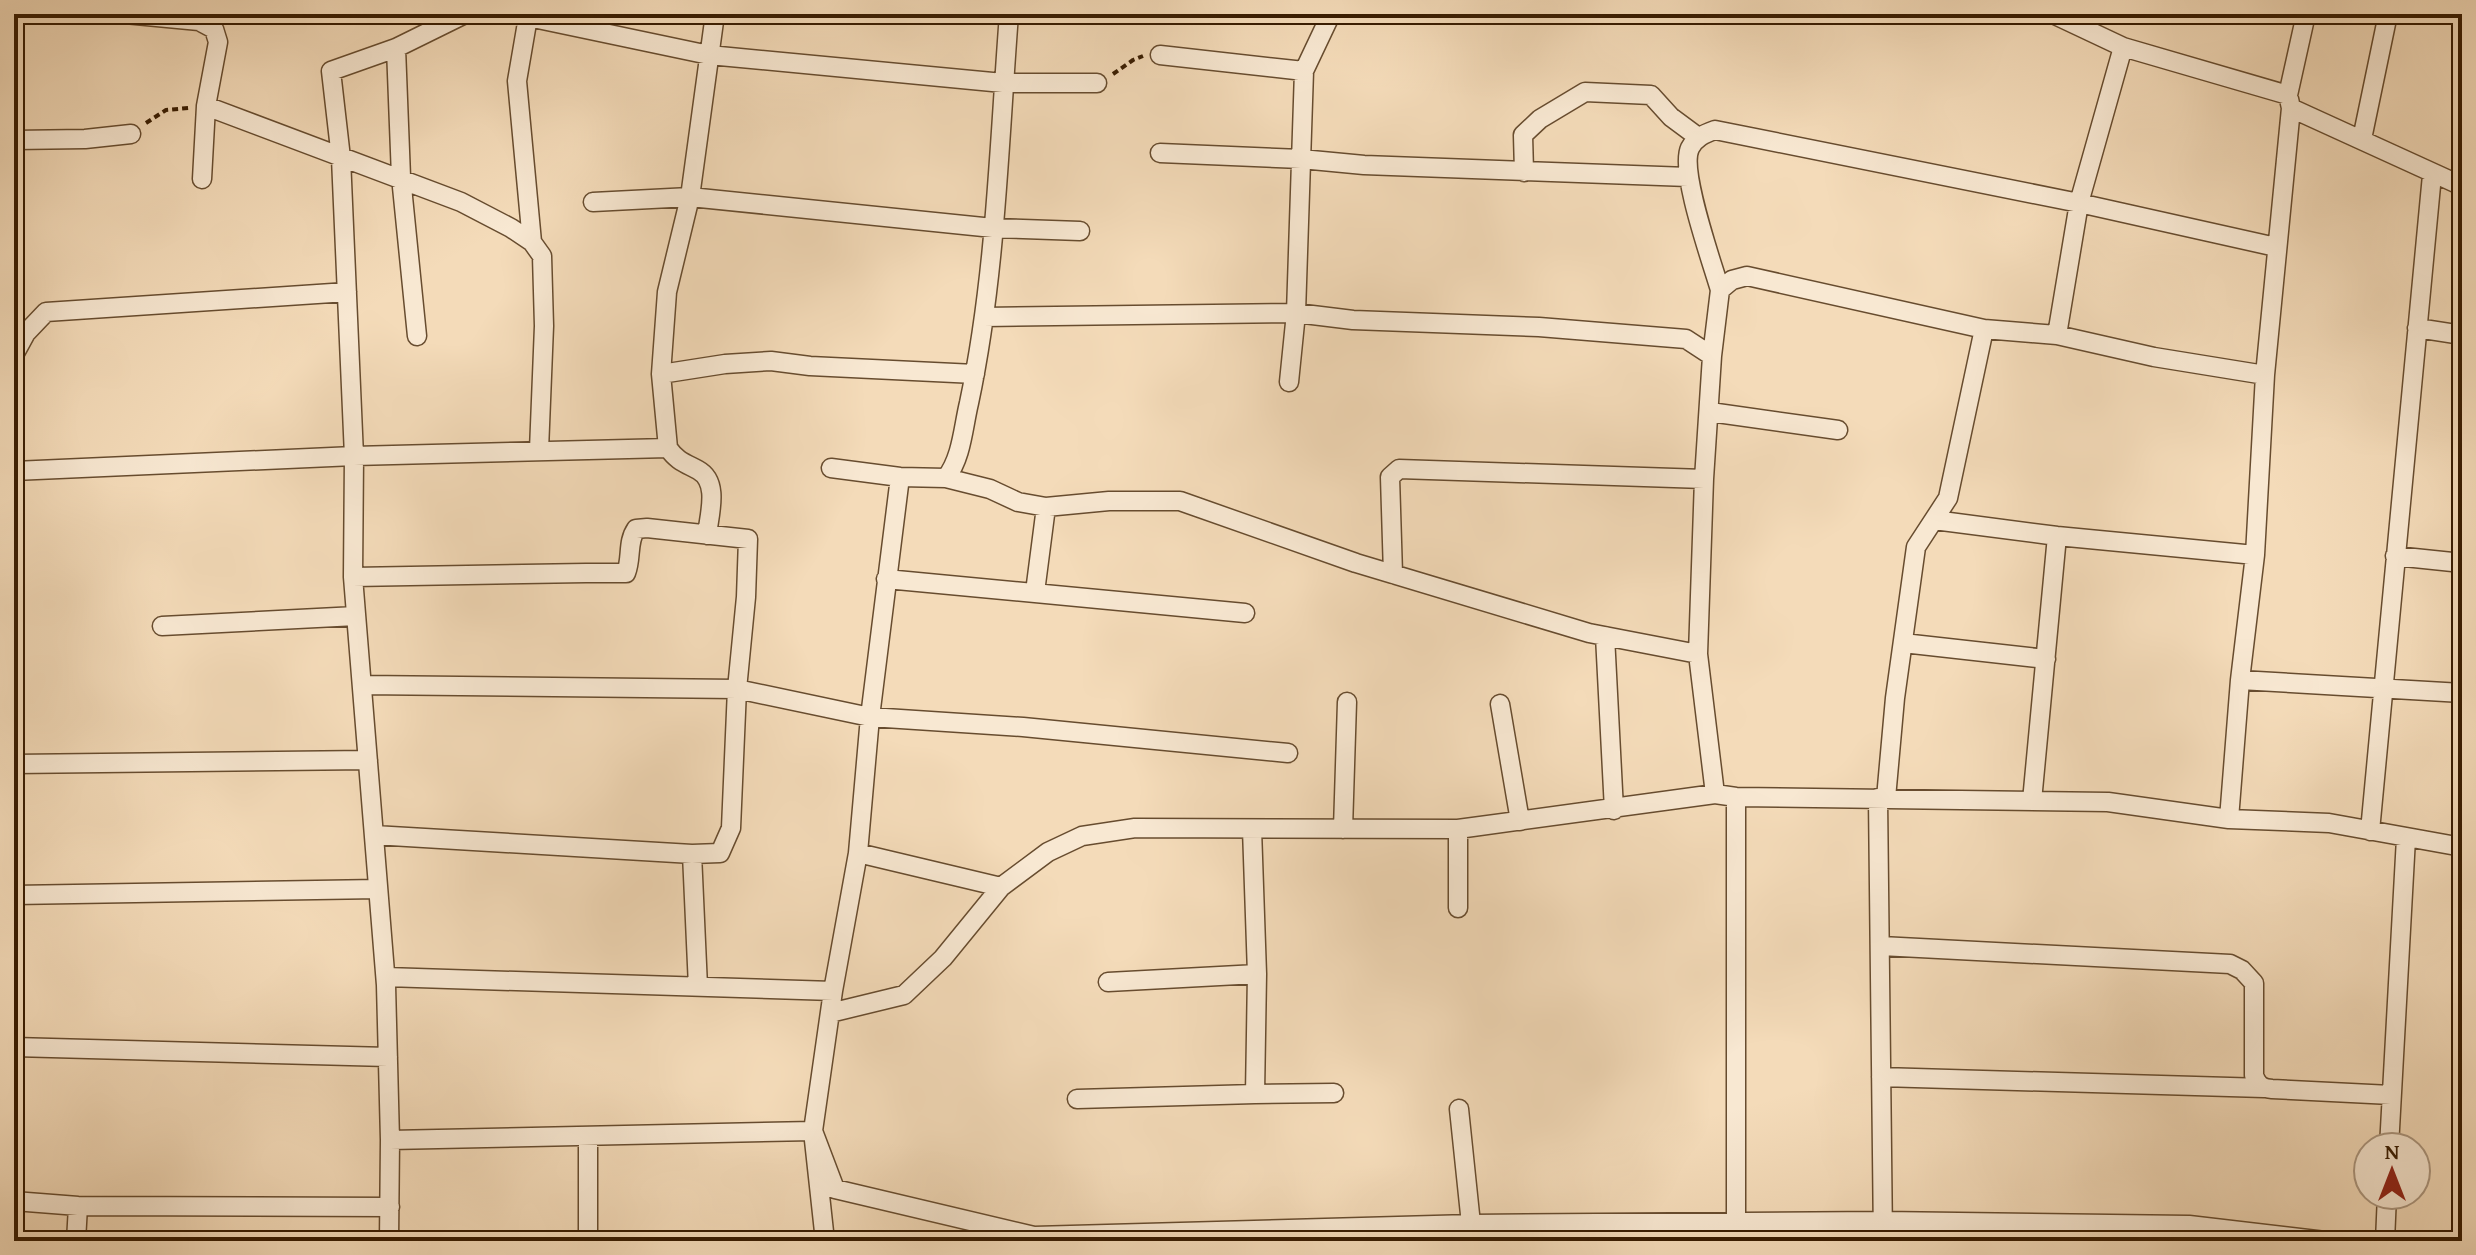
<svg xmlns="http://www.w3.org/2000/svg" width="2476" height="1255" viewBox="0 0 2476 1255" font-family="'Gentium Book Plus',serif">
  <rect width="100%" height="100%" fill="#f4dbb9"/>
  <filter id="stains"><feTurbulence type="fractalNoise" baseFrequency=".0025" numOctaves="4"/><feColorMatrix values="0 0 0 0 .2 0 0 0 0 .09 0 0 0 0 .02 0 0 0 .5 -.17"/></filter>
  <radialGradient id="worn" r=".72"><stop offset=".6" stop-color="#630" stop-opacity="0"/><stop offset="1" stop-color="#630" stop-opacity=".3"/></radialGradient>
  <g fill="none" stroke-linecap="round" stroke-linejoin="round">
    <g stroke="#674c2f" stroke-width="21">
      <path id="street" d="M 125,14 L 199,21 L 214,29 L 218,42 L 206,106 L 202,179
        M 514,14 L 709,55 L 1003,83 L 1097,83
        M 2053,14 L 2123,47
        M 528,17 L 517,81 L 532,242
        M 396,48 L 401,177 L 417,336
        M 1160,55 L 1304,71
        M 2289,99 L 2291,108 L 2462,186
        M 206,106 L 461,202 L 511,228 L 532,242 L 542,256 L 544,326 L 539,450
        M 2362,139 L 2388,14
        M 14,140 L 85,139 L 131,134
        M 1160,153 L 1301,159 L 1364,165 L 1688,177
        M 1524,172 L 1523,135 L 1540,119 L 1585,92 L 1651,95 L 1671,117 L 1698,137
        M 593,202 L 690,197 L 993,228 L 1080,231
        M 1720,290 C 1712,262 1679,171 1690,148 C 1696,137 1704,134 1715,130 L 2079,203 L 2276,247
        M 984,317 L 1296,313 L 1353,320 L 1539,327 L 1686,339 L 1712,356 L 1704,479 L 1698,654 L 1715,794
        M 2417,328 L 2462,335
        M 2057,335 L 2154,357 L 2265,375
        M 14,355 L 26,333 L 46,312 L 347,292
        M 1712,356 L 1720,290 L 1732,280 L 1747,276 L 1984,329
        M 661,374 L 667,292 L 690,197 L 715,14
        M 1289,382 L 1296,313 L 1304,71 L 1331,14
        M 1710,412 L 1838,430
        M 668,448 L 661,374 L 725,364 L 771,361 L 810,366 L 975,374
        M 831,468 L 900,477 L 946,478 C 962,457 963,428 969,403 C 996,276 999,143 1009,14
        M 14,471 L 354,456 L 668,448 C 677,461 685,463 698,470 C 720,482 709,515 707,535
        M 946,478 L 990,489 L 1018,502 L 1046,507 L 1109,501 L 1180,501 L 1356,563 L 1589,633 L 1698,654
        M 1934,520 L 2057,536 L 2255,555
        M 2395,556 L 2462,563
        M 1393,574 L 1390,477 L 1399,469 L 1704,479
        M 353,577 L 586,573 L 626,573 C 632,558 627,542 636,529 L 647,528 L 748,539 L 746,597 L 737,689 L 870,717 L 1023,727 L 1288,753
        M 886,579 L 1245,613
        M 1035,592 L 1046,507
        M 162,626 L 356,616
        M 1605,636 L 1614,810
        M 1903,643 L 2046,659
        M 2240,680 L 2462,693
        M 362,685 L 737,689 L 731,828 L 720,853 L 692,854
        M 1500,704 L 1520,821
        M 14,764 L 368,760
        M 1878,798 L 1883,1241
        M 1886,798 L 1895,698 L 1916,547 L 1948,498 L 1984,329 L 2057,335 L 2079,203 L 2123,47 L 2288,95 L 2306,14
        M 2032,801 L 2057,536
        M 2229,819 L 2240,680 L 2255,555 L 2265,375 L 2291,108
        M 1343,829 L 1347,702
        M 1458,829 L 1458,908
        M 2370,831 L 2432,175
        M 374,835 L 692,854 L 698,987
        M 858,853 L 1001,887
        M 14,895 L 378,889
        M 1881,946 L 2230,964 L 2242,970 L 2254,983 L 2254,1075 C 2257,1085 2262,1088 2272,1089 L 2391,1095
        M 386,977 L 833,991
        M 1108,982 L 1257,974
        M 830,1013 L 904,995 L 943,958 L 1001,887 L 1048,852 L 1082,836 L 1135,828 L 1458,829 L 1715,794 L 1736,797 L 2108,802 L 2229,819 L 2329,823 L 2462,847
        M 14,1047 L 388,1057
        M 1881,1077 L 2264,1088
        M 1255,1094 L 1334,1093
        M 1077,1099 L 1255,1094 L 1257,974 L 1252,829
        M 1459,1109 L 1471,1224 L 1470,1241
        M 390,1140 L 386,985 L 353,577 L 354,456 L 341,158 L 331,71 L 396,48 L 465,14
        M 2389,1147 L 2406,838
        M 14,1201 L 78,1206 L 390,1207
        M 1736,1222 L 1736,797
        M 76,1241 L 78,1206
        M 389,1241 L 390,1140 L 813,1131 L 835,1189 L 1034,1236 L 1471,1224 L 1883,1221 L 2189,1225 L 2325,1241
        M 588,1241 L 588,1136
        M 825,1241 L 813,1131 L 833,991 L 858,853 L 870,717 L 900,477
        M 2385,1241 L 2387,1195"/>
    </g>
    <path stroke="#381c01" stroke-width="4" stroke-dasharray="6 4" stroke-linecap="butt" d="M 1113,74 L 1133,60 L 1143,56
      M 146,123 L 166,110 L 189,108"/>
    <use href="#street" stroke="#f8e8d2" stroke-width="18"/>
  </g>
  <rect width="2476" height="1255" fill="none" stroke="#f4dbb9" stroke-width="48"/>
  <rect x="16" y="16" width="2444" height="1223" fill="none" stroke="#381c01" stroke-width="4"/>
  <rect x="24" y="24" width="2428" height="1207" fill="none" stroke="#381c01" stroke-width="2"/>
  <g transform="translate(2392 1171)"><circle r="38" fill="#f8e8d2" stroke="#ab967e" stroke-width="2"/>
  <path d="M0-6L14 30L0 20L-14 30Z" fill="#8f2418"/>
  <text y="-12" font-size="22" font-weight="bold" text-anchor="middle" fill="#381c01">N</text>
  </g>
  <rect width="100%" height="100%" filter="url(#stains)"/>
  <rect width="100%" height="100%" fill="url(#worn)"/>
</svg>
